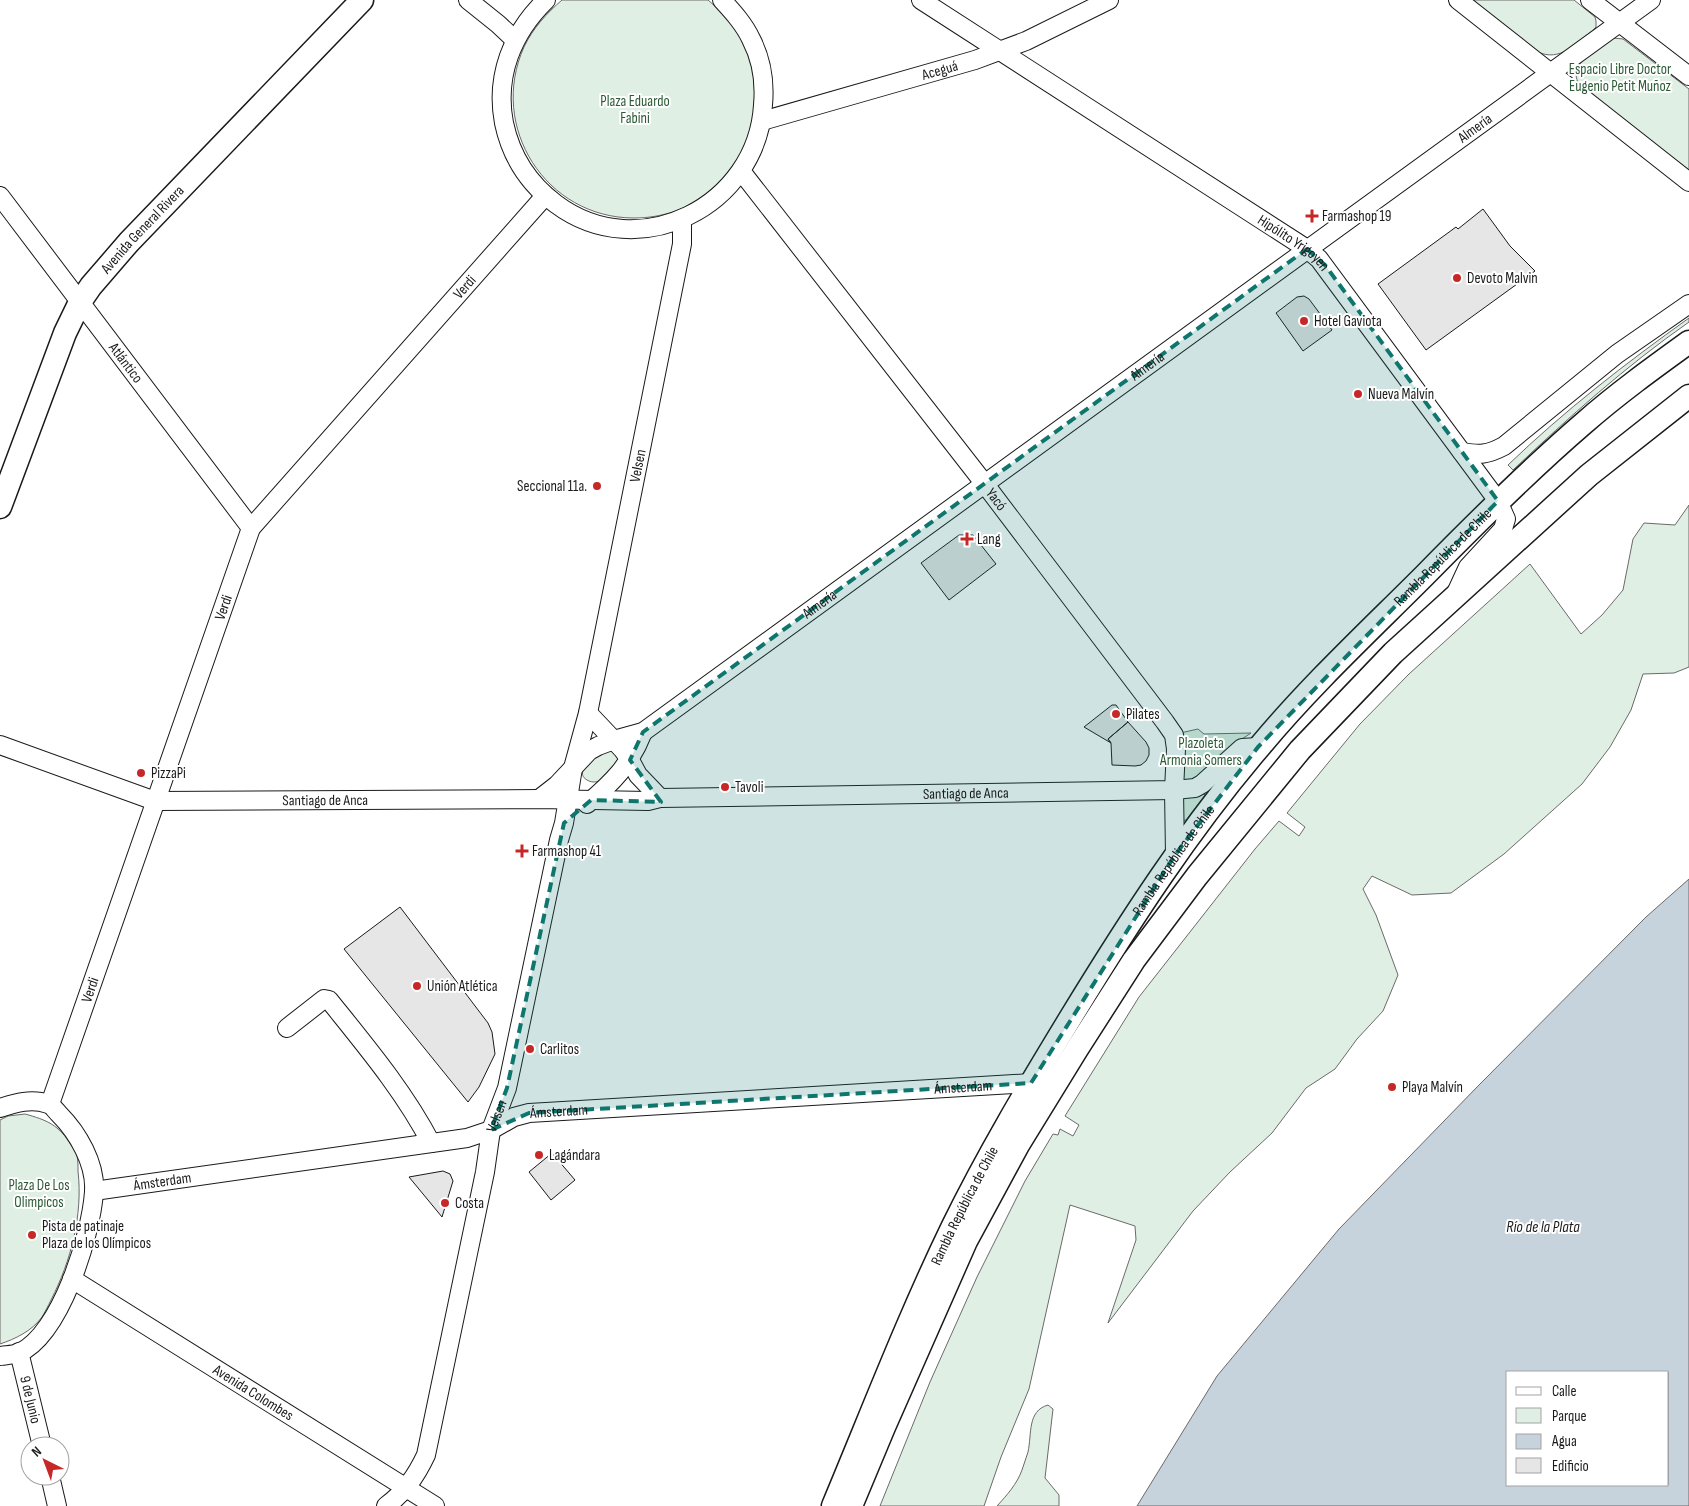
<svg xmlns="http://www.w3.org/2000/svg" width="1689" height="1506" viewBox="0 0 1689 1506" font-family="'Sofia Sans Condensed',sans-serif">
  <rect width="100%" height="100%" fill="#fff"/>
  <path fill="#e0efe3" stroke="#6a6a6a" d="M 562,0 L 708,0 C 734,22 755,52 756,87 C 756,96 754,105 754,113 C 751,143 734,172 711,191 C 689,209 662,218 634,218 C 546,218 488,127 524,47 C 533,28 547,13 562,0 Z
    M 1469,0 L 1574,0 L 1595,17 L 1596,21 L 1596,27 L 1592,31 C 1575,44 1560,62 1538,52 Z
    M 1613,38 L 1623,39 L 1689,89 L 1689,170 L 1587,93 C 1558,68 1594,52 1613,38 Z
    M 1689,318 L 1689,322 C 1626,366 1569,417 1513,470 L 1508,465 C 1564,411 1626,363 1689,318 Z
    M 1689,505 L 1689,667 L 1674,673 L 1643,674 L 1631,710 L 1610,747 L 1582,784 L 1504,854 L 1451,893 L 1412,895 L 1372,876 L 1363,889 L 1376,915 L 1398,975 L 1383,1011 L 1357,1039 L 1335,1069 L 1306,1088 L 1272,1133 L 1230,1172 L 1193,1211 L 1108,1323 L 1136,1240 L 1135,1226 L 1070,1205 L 1029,1389 L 1001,1457 L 984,1506 L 880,1506 L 930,1382 L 977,1277 L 1025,1181 L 1053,1134 L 1058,1135 L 1060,1129 L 1073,1136 L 1079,1125 L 1065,1116 L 1139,997 L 1255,849 L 1279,821 L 1299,836 L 1305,827 L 1287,813 L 1360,724 L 1409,674 L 1530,564 L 1581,634 L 1602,615 L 1623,590 L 1633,539 L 1644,523 L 1675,525 Z
    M 1198,729 L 1204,734 L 1251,733 L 1236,743 L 1198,780 L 1182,781 L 1180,733 Z
    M 612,750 L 618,754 L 619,762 C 612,770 600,788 587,780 C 582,777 582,774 583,770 L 598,753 Z
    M 1202,793 L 1205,795 L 1186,820 L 1181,821 L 1180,797 Z
    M 25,1114 C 47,1120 59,1125 71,1145 C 73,1148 76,1152 77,1155 C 78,1160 78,1166 78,1171 C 83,1215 71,1261 51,1300 C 48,1306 45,1312 42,1317 C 32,1331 15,1339 0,1344 L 0,1120 L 8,1116 Z
    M 1048,1405 L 1053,1409 L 1045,1478 L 1059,1495 L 1059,1506 L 997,1506 C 1007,1495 1017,1484 1022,1470 C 1024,1464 1026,1458 1028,1452 C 1032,1434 1027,1411 1048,1405 Z"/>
  <path fill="#c6d2dc" stroke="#6a6a6a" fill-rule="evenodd" d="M 1689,879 L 1689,1506 L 1137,1506 L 1217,1376 L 1339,1229 L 1478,1086 L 1646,917 ZM 1508,1372 L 1668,1372 L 1668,1485 L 1508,1485 Z"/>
  <path fill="#e6e6e6" stroke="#1a1a1a" d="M 1483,209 L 1510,246 L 1535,271 L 1426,350 L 1378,284 L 1456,227 L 1458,229 Z
    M 1304,296 L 1309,299 L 1332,330 L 1303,351 L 1276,313 L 1297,297 Z
    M 959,535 L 973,535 L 996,564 L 949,600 L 921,563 Z
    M 1112,705 L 1116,705 L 1128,722 L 1108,739 L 1111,743 L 1084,727 Z
    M 1128,722 L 1146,742 L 1149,748 L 1149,755 L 1146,761 L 1141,765 L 1135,766 L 1112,765 L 1111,743 L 1108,739 Z
    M 400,907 L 488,1023 L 492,1032 L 495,1054 L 479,1087 L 468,1102 L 344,949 Z
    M 552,1153 L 575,1180 L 551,1200 L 529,1172 Z
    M 443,1171 L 450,1174 L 453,1181 L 442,1217 L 409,1177 Z"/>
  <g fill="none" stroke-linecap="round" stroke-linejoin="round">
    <g stroke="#1a1a1a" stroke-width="20">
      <g id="minor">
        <path d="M 468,0 L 498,24 L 515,40"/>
        <path d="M 546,0 C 512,33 495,76 504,123 C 511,156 529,184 556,204 C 639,266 757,206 763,105 C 765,83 762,60 751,39 C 744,24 733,12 722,0"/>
        <path id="s1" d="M 921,0 L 1307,249 L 1319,259 L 1498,501 L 1506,519 L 1503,529 L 1468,567 L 1456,593"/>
        <path d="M 1458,0 L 1689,182"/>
        <path d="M 1590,0 L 1689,76"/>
        <path id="s2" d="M 762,121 L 975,60 L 1026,41 L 1109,0"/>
        <path id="s3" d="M 741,171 L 984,483 L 1165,722 L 1174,735 L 1176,749 L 1174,790 L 1175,855"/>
        <path id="s4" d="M 0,196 L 251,528"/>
        <path d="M 1462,452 C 1480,455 1487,455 1504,446 L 1617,354 L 1689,304"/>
        <path d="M 588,713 L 623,750 L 630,760 L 638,775 L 660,798"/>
        <path id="s5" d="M 0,745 L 155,801 L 539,799 L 648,801 L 660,798 L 1174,790 L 1195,788 L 1202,784 L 1242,748 L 1258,747"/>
        <path id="s6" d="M 539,799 L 557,785 L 589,751 L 598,746 L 614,740 L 643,732 L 1651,0"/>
        <path d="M 587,804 C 613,782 630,765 643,732"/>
        <path d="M 287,1028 L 324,999 L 329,1000 C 365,1045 404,1091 431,1143"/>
        <path id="s7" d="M 50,1104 L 251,528 L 545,196"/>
        <path d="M 0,1108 C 15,1103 32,1098 48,1104 C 52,1105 56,1111 59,1114 C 78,1133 96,1164 94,1192 C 91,1235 61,1334 19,1353 C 13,1355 6,1355 0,1356"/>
        <path id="s8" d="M 94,1191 L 467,1138 L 491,1130 L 514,1117 L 529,1113 L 1031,1083"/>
        <path id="s9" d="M 72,1279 L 435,1506"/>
        <path id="s10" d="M 19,1352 L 42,1446"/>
        <path d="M 50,1476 L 57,1506"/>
        <path id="s11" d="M 386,1506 C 405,1492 416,1476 426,1455 L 485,1172 L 491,1130 L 507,1088 L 559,840 L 564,823 L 573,768 L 588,713 L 682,244 L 682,219"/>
      </g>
    </g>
    <g stroke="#1a1a1a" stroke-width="25">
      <g id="major">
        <path id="s12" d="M 0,507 L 65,333 L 80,302 L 91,286 L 129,242 L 362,0"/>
        <path id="s13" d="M 833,1506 C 872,1413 908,1319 952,1228 C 987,1156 1029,1086 1071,1017 C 1129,922 1189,829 1261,745 C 1311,685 1369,631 1424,576 C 1476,523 1528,471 1584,423 C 1617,394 1653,368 1689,342"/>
        <path d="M 851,1506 L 884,1427 L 966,1241 L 1018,1145 L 1077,1049 L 1134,960 L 1197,876 L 1300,750 L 1393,653 L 1589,475 L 1689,396"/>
      </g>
    </g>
    <use href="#minor" stroke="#fff" stroke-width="18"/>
    <use href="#major" stroke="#fff" stroke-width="22"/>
  </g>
  <path fill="#0f766e" fill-opacity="0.2" stroke="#0f766e" stroke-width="4" stroke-dasharray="10 6" stroke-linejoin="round" d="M 1307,249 L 1325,265 L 1498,501 L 1258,747 L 1175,855 L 1031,1083 L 529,1113 L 491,1130 L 507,1088 L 564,823 L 591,800 L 661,802 L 630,760 L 643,732 Z"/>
  <g fill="#c62828" stroke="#fff" stroke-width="2">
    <path d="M1309.5 208.5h5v5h5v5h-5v5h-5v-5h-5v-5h5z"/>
    <circle cx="1457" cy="278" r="5"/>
    <circle cx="1304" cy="321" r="5"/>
    <circle cx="1358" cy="394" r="5"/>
    <circle cx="597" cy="486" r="5"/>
    <path d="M964.5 531.5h5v5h5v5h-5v5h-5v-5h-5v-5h5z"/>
    <circle cx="1116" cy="714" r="5"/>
    <circle cx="141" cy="773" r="5"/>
    <circle cx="725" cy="787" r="5"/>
    <path d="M519.5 843.5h5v5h5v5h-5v5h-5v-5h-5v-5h5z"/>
    <circle cx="417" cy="986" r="5"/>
    <circle cx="530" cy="1049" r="5"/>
    <circle cx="1392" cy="1087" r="5"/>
    <circle cx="539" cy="1155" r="5"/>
    <circle cx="445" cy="1203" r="5"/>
    <circle cx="32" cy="1235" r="5"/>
  </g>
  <g text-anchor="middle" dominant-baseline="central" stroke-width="4" stroke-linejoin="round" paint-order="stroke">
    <g font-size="15" fill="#2b5a34" stroke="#fff">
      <text x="1620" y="69">Espacio Libre Doctor<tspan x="1620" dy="17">Eugenio Petit Muñoz</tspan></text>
      <text x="635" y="101">Plaza Eduardo<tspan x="635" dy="17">Fabini</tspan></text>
      <text x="1201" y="743">Plazoleta<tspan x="1201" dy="17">Armonia Somers</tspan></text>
      <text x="39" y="1185">Plaza De Los<tspan x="39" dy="17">Olimpicos</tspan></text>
    </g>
    <g font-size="15" fill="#1a1a1a" stroke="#fff">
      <text stroke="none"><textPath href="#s2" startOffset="185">Aceguá</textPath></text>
      <text stroke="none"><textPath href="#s6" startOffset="1155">Almería</textPath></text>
      <text stroke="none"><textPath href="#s12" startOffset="316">Avenida General Rivera</textPath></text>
      <text stroke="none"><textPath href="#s1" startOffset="445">Hipólito Yrigoyen</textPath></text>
      <text stroke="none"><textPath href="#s7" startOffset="932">Verdi</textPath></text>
      <text stroke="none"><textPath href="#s4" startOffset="209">Atlántico</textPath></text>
      <text stroke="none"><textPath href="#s6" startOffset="750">Almería</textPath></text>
      <text stroke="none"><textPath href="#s11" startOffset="1078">Velsen</textPath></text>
      <text stroke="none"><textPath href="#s3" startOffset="416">Yacó</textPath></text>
      <text stroke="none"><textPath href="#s13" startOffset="1138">Rambla República de Chile</textPath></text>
      <text stroke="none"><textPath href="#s6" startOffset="345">Almería</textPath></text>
      <text stroke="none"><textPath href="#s7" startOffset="526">Verdi</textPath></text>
      <text stroke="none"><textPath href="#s5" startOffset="976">Santiago de Anca</textPath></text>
      <text stroke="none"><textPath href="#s5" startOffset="335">Santiago de Anca</textPath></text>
      <text stroke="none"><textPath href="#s13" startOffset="732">Rambla República de Chile</textPath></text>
      <text stroke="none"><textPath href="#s7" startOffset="121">Verdi</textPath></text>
      <text stroke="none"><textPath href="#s8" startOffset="879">Ámsterdam</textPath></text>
      <text stroke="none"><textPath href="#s8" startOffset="474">Ámsterdam</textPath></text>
      <text stroke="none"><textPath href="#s11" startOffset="412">Velsen</textPath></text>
      <text stroke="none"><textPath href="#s8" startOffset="69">Ámsterdam</textPath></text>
      <text stroke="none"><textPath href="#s13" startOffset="328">Rambla República de Chile</textPath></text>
      <text stroke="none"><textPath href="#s9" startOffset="214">Avenida Colombes</textPath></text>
      <text stroke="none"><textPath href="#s10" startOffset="49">9 de Junio</textPath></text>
    </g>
    <g font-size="15" fill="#1a1a1a" stroke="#fff" text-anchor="start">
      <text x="1322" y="216">Farmashop 19</text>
      <text x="1467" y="278">Devoto Malvin</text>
      <text x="1314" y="321">Hotel Gaviota</text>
      <text x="1368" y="394">Nueva Malvín</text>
      <text x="587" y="486" text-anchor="end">Seccional 11a.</text>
      <text x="977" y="539">Lang</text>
      <text x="1126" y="714">Pilates</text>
      <text x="151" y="773">PizzaPi</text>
      <text x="735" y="787">Tavoli</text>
      <text x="532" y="851">Farmashop 41</text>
      <text x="427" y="986">Unión Atlética</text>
      <text x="540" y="1049">Carlitos</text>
      <text x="1402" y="1087">Playa Malvín</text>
      <text x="549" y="1155">Lagándara</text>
      <text x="455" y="1203">Costa</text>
      <text x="42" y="1226">Pista de patinaje<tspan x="42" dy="17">Plaza de los Olímpicos</tspan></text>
    </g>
    <g font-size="16" font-style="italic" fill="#1a1a1a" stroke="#fff">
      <text x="1543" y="1227">Río de la Plata</text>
    </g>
  </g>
  <rect x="1506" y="1371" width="162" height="115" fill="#ffffff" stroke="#a3a3a3"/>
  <rect x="1516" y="1387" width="25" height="8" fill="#ffffff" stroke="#a3a3a3"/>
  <text x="1552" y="1396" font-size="15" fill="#1a1a1a">Calle</text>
  <rect x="1516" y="1408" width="25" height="15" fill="#e0efe3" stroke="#a3a3a3"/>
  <text x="1552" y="1421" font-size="15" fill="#1a1a1a">Parque</text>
  <rect x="1516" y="1434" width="25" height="15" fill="#c6d2dc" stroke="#a3a3a3"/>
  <text x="1552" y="1446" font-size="15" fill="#1a1a1a">Agua</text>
  <rect x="1516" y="1458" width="25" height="15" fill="#e6e6e6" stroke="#a3a3a3"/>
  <text x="1552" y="1471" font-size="15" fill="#1a1a1a">Edificio</text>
  <g transform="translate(45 1461) rotate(318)"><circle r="24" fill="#ffffff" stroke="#a3a3a3"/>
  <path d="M0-4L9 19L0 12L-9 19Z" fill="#c62828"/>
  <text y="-8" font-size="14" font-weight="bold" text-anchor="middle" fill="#1a1a1a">N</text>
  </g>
</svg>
